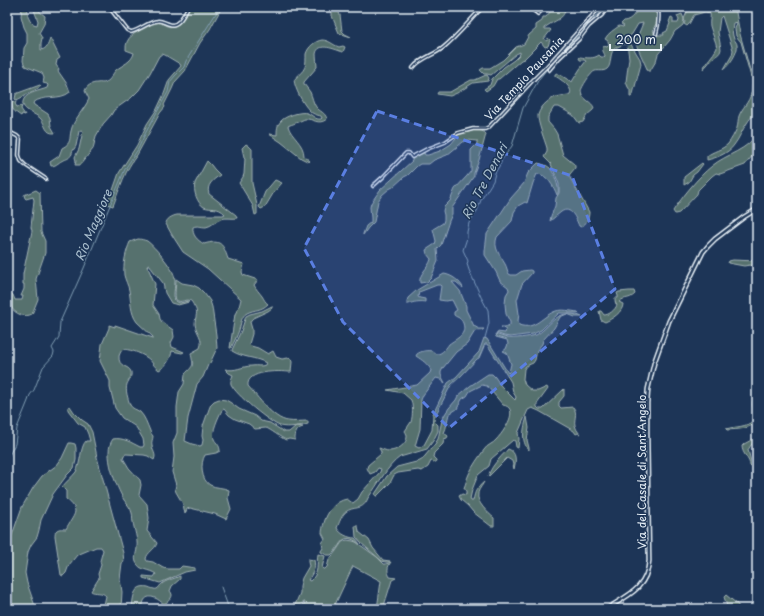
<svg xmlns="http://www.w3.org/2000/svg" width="764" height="616" viewBox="0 0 764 616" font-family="'Playpen Sans',sans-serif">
  <rect width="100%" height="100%" fill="#1d3557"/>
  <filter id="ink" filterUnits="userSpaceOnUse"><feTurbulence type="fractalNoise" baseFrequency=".025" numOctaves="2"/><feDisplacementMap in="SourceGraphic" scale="8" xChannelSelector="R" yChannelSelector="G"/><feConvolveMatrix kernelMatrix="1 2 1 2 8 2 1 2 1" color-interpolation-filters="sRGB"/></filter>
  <g filter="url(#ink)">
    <path fill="#57716e" stroke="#a0b1b3" d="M 22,7 L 28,7 C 27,14 28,24 37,25 L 38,21 L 33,7 L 38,7 L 40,12 L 45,16 L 44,24 L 39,33 L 42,38 L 41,43 L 41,50 C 47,49 49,43 50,38 L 60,58 L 57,60 L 56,65 L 59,69 L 58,71 L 67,84 L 70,92 C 60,101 43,94 33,103 L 34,105 L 48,114 L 50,118 L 51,126 L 55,133 C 45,134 46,125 41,119 C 36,113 18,110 24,99 C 28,92 40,91 47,88 L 48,85 L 47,84 L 43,83 L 44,78 L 42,73 L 25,66 L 23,61 L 24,48 L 27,43 L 27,33 L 24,27 L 21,16 Z
      M 188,7 L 222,7 L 210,29 L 200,43 L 185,71 L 175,82 L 172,89 L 164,105 L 165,107 L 160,113 L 137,155 C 125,170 120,188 113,206 L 107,204 L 106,201 L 112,193 L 119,173 L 137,145 L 147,124 L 157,109 L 164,94 L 169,80 L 181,66 L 180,64 L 165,55 L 162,54 L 159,56 L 150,73 L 139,90 L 131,98 L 114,110 L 111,115 L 103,124 L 96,136 L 93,149 L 80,165 L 75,165 L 76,161 L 75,157 L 79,149 L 83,131 L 81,130 L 79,131 L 76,146 L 72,152 L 72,154 C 68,159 69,158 64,160 C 59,161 57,166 51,166 L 50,162 L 59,156 L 62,148 C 72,143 69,139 71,131 C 73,120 84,110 89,99 L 85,91 C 86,86 92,83 97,83 C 100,82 103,84 106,82 C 111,80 112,74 116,70 C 122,65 132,62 134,53 L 126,50 C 125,37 135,33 145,28 C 148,26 152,23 156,22 C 162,21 167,29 173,26 C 181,24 185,14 188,7 Z
      M 332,7 L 339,7 L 338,10 L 340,15 L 342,31 L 345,34 L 351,37 L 339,33 L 332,16 Z
      M 554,7 L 565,7 C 566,17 557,20 550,24 C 548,25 546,27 544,28 L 544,29 L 550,29 L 551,30 L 544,39 L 547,41 L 548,38 L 550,40 L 548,46 L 545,47 L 541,42 L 524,59 L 521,60 L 499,79 L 497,79 L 493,86 L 486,91 L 484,89 L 490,85 L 492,79 L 504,67 L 514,60 L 520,54 L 520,52 L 516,54 L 491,75 L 487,74 L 484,74 L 480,70 L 483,68 L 490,68 L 503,60 L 516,47 L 524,44 L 529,35 L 536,29 L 536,25 L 542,21 L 543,17 L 546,17 Z
      M 639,7 L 654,7 L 656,14 L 659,17 C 658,24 650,28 655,35 L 664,35 L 663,33 L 667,31 L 670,23 L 669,22 L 671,17 L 673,18 L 673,23 L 678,23 L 679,20 L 677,16 L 682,14 L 684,19 L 683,25 L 678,29 L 675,31 L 670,40 L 658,54 L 656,61 L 650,71 L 648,71 L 636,44 L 636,40 L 643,23 L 638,24 L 632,34 L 627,38 L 640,59 L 641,64 L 633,94 L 631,97 L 630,97 L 630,90 L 628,87 L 626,82 L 629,58 L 627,44 L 625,44 C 622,45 617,47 614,49 C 609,55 612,65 607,69 C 603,72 599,70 595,71 C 591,72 581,88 581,91 C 582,100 592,101 594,108 L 593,110 L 587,115 L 583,122 L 579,123 L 573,115 L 559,107 L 554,107 L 548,117 L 548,122 L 554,129 L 557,134 L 563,155 L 574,164 L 575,166 L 575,168 L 570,174 L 569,176 L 589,212 C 589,219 586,224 581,227 L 579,226 C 576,219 571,205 561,212 C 557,215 554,218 550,221 L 551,216 L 555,206 L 556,198 L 559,193 L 559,184 L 551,164 L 544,157 L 547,152 L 547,148 C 545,141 537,121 538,115 C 541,105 551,97 561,96 C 564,95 568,96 570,94 C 574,88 559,78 555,76 L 555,74 L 557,73 L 572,82 L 573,80 L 580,69 L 586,61 L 584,60 L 580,60 L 579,58 L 580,57 C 587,58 594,59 599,55 L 601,57 L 604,57 L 605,56 C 604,52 601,50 604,46 L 607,47 L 609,45 L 608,41 L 605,39 C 608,33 614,30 619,26 L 623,27 L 624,26 L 621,24 L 624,21 C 632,20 635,13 639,7 Z
      M 689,7 L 735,7 L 740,34 L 752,77 L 751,77 L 741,42 L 736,36 L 735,29 L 737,23 L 736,22 L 733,23 C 732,28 732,34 734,39 C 735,41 737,43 737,45 C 739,51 729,66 724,69 L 732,55 L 733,50 L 722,16 L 720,18 L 718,32 L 721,49 C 720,55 716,55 712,59 C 709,62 707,66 703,69 C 706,61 713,56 717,48 C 716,41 712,34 710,26 C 709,22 711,17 710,13 L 705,12 L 694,15 L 689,24 L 687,26 L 684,24 L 685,22 L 684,19 Z
      M 322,40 C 329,40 333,45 339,47 L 343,46 L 345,47 L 343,52 C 336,50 318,41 316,54 C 316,58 317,63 317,67 L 304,82 L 304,84 C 306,87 308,89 310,92 C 312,96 313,103 316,107 C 320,112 325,112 327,119 C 318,126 313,118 305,119 C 302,120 294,124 290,125 L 288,126 C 291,137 304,143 304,156 L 310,161 L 309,162 L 301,158 L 281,142 L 269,134 L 277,135 C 277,130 277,125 281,121 C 285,116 301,111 307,113 C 313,115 315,120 321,119 L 322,118 L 321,116 C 317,115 312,114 309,110 C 303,104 295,89 294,80 C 297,76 303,72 305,67 C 306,63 306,59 306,54 C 308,47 315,41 322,40 Z
      M 486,75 L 487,75 L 489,78 L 488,81 L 473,83 L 457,93 L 450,96 L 437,94 L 438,92 L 450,92 L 471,80 L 475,80 Z
      M 757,78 L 757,109 L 755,112 L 757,113 L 757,115 L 755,114 C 751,117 749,120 747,123 C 742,130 739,139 734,145 C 729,153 716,158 707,160 L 707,156 C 713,151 722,150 728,144 C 731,140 735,133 737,128 C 738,124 738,119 739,116 C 742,108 749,102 751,94 C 753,89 751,83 755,79 L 756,80 Z
      M 40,85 L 41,86 C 37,90 30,92 25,95 C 22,97 20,99 16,100 L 15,99 L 16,94 L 18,93 Z
      M 12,101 L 16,102 L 15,104 L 17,107 L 22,106 L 21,109 L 25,115 L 22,114 L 21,116 C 15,112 10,109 12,101 Z
      M 472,130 C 477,130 483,130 486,134 L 479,160 L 474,173 L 474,176 L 452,208 L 452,214 L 449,221 L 441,245 L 437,249 L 438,261 L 431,278 L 427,282 L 420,283 C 418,274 429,268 431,259 L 427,254 L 426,250 L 435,244 L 436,241 L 433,229 L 443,223 L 444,220 L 444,215 L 443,211 L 444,207 L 450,201 L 455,189 L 467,176 L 471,171 L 471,150 L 477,144 L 477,141 L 467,140 L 463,142 L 447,155 L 434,160 L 429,164 L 420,164 L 417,166 L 408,175 L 404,177 L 393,187 L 389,189 L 382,195 L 378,201 L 374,222 L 368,228 L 363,235 L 363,234 L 366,226 L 371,222 L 371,218 L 370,207 L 371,203 L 380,190 L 412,161 L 412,158 L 422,152 L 424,153 L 425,155 L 428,155 L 440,151 L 451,144 L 460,133 Z
      M 757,133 L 757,150 L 745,165 L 720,174 L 716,173 L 712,176 L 698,190 L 697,194 L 679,213 L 675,214 L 673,211 C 683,196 698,177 712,166 C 726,154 749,150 757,133 Z
      M 246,144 L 249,146 L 252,149 L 252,183 L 257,205 L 257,214 L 255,215 L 253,206 L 239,183 L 243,177 L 244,174 L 245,158 L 244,157 L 242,148 Z
      M 207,161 L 211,165 L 214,169 L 220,175 C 213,180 206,185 209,194 L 236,215 L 237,218 C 232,219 226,217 221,219 C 215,221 212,226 206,227 C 201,227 197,225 193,227 C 192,235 197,240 204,244 C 221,239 223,244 228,259 L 244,264 L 242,272 L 243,275 L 258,280 L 254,285 C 256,289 259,292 262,296 C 264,299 265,302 268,304 C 261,311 255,309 247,313 C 241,316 241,324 239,330 C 237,336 234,342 231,348 L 230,348 L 235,314 L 239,307 L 241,299 L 208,269 L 183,252 L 172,235 L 166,224 C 166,219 172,216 177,215 L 223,215 L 225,214 C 218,206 211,210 204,207 C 197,203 193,191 195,183 Z
      M 538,163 C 541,164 547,165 550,168 C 553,171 560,188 558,193 C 558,194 557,195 557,195 C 554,187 547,174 537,174 L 533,183 L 527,203 L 525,202 L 518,206 L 514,212 L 512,221 L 497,237 C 493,248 500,255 505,264 C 507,267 507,271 509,274 L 511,275 L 516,275 L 522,271 L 530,270 L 532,271 L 532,273 L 522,284 L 517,300 L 519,314 L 518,321 L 519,325 C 535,331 543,315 556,311 C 562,309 571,311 578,312 L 579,313 L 559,313 L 541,330 L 533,334 L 510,337 L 504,336 L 496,333 L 497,332 L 505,333 L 506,330 L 501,327 L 508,327 L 510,325 L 510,322 L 506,314 L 505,304 L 506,295 L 509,290 L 508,287 L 500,281 L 496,272 L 485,255 L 485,251 L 487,234 L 511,198 L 519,189 L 524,183 L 528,173 Z
      M 702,163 L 703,164 L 697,172 L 693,175 L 689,182 L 684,185 L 684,177 Z
      M 275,180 L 282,183 L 274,192 L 265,207 L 261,209 L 259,207 L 265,192 Z
      M 36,190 L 40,193 L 41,232 L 45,241 L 45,253 L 36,279 L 38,299 L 32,314 C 25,318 15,314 11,307 C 10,303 10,298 10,293 L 13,295 L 15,300 L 22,300 L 23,296 L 21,296 L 24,289 L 24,284 L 23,284 L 23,274 L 32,231 L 31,227 L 34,200 L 33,197 L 26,199 L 25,198 L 24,195 Z
      M 138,239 C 141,239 144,240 147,241 C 154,246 172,267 174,275 C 177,284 172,293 175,301 L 180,303 L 188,301 L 189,302 L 178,305 L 171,303 L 165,293 L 163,283 L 152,269 L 150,265 L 148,264 L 147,267 L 149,270 L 155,284 L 153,305 L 159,314 L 160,319 L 162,322 L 173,330 L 174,337 L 171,343 L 172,347 L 184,352 L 182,353 L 172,351 C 171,358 166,367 159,370 C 155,367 153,364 150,360 C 143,354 133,350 123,349 C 121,351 120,353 119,356 C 118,368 129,365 131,372 C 132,376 129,380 127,384 C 125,391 128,398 130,405 C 132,409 136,409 140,412 C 145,417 147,424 150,431 C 150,432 152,435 153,436 C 153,439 151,442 152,445 C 152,451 157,454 154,460 L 148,456 L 144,455 L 126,454 L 124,455 L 123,458 L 129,468 L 140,480 L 141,485 L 139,495 L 147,504 L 149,518 L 147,531 L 157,543 C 155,550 147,552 146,559 L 147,561 L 153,562 L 163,568 L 168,569 L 179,569 L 182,566 L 195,568 L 195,570 L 185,572 L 160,583 L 143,578 L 143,576 L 154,577 L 156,574 C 149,569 140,571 136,562 C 134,557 137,552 137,547 C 138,540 134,529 133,522 C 132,519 133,516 132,513 C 131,508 127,504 124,500 C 116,486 102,453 113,439 C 123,437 132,443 140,447 L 143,447 L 144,445 L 143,439 L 136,427 L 122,418 L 115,408 L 110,388 L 110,381 L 100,361 L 102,344 L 109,328 L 109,325 L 115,327 L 115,325 L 153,338 L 153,337 C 148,332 142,327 137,322 C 130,313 131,300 129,290 C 128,285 125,280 124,275 C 123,264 126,251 130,242 Z
      M 733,260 L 757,261 L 757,267 L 750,265 L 744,266 L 728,263 L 729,261 Z
      M 444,274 C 452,275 461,282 463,288 L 456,282 L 452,282 L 460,291 L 466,306 L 466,310 L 474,326 L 479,329 L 484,329 C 481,332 478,330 475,331 L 467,344 L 456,352 L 443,368 L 441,372 L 441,375 L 445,383 L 440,379 L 436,378 L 423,395 L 421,400 L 420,429 L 415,446 L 419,448 L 424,445 L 432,430 L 433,414 L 448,383 L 456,377 L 479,352 L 484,338 L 487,339 L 508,373 L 509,372 L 511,364 L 507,353 L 503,351 L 506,349 L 508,344 L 507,340 L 496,337 L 495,334 C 499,335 503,337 507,338 C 513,339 530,337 536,335 C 548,329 554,313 570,314 C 574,314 578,315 582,317 L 575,317 L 567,314 L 560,317 L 554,328 L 543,340 L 542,344 L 537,350 L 535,360 L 533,363 L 526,366 L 524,369 L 523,379 L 525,385 L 532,391 L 538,391 L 547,387 L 548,389 L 537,404 L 537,407 L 539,409 L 543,409 L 564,389 L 564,396 L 559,402 L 559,406 L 561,408 L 573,407 C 579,414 572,420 576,428 C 576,429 579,433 580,434 L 578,433 L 576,434 L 574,431 L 539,411 L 532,408 L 528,410 L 518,433 L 519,439 L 518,448 L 516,447 L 515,441 L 513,440 L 491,459 L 489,466 L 478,475 L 472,490 L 470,499 L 471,501 L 473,501 C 475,491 476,489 484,482 C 482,486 478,490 478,494 C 476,502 488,513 494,518 L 494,526 L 491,526 L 473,512 L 468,506 L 461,500 L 459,496 L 462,494 L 466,495 L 466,491 L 464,488 C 466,483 467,478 469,474 C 473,465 479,457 484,450 C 487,445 493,444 496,440 C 503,433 521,408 503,405 L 487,386 L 482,385 L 470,391 L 467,396 L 462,399 L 457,409 L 449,414 C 447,420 447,427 444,433 L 448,436 L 447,438 L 444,439 L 443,444 L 434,453 L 433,457 L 436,460 L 436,462 L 434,462 L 431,461 L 428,467 L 422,471 L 418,470 L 398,473 L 394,475 L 390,483 L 377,496 L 376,496 L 375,494 L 387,476 L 397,467 L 420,461 L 423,459 L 425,456 L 435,444 L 438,439 L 442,420 L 445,414 L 449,408 L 456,400 L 458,396 L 470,386 L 488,374 L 492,374 L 495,377 L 501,386 L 515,400 L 516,397 L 513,392 L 511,382 L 487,344 L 485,344 L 479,358 L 477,359 L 461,376 L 451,385 L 435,416 L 434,421 L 438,425 L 438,431 L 433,441 L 427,449 L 400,457 C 388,465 377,486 368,498 C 363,511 355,506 347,511 C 342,514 339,523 337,528 C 340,534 349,538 355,538 L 360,544 C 341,530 342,546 331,555 L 327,555 L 321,552 L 321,551 L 323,548 L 322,543 L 325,539 C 324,537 323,535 322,533 C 322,531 323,526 324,523 C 327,512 335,501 347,499 L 351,502 L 353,503 L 358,499 L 362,492 L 380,472 L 381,469 L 378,468 L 375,472 L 370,474 L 367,468 L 368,465 L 381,454 L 381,452 L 379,448 C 382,449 386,451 389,451 C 399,451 412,440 405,431 C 407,428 409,425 411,422 C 413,415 413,406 411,400 L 403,393 L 387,390 L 417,385 L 430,373 L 431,370 C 428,364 422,360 416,356 L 417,354 C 421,351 427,350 432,351 C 434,352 435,354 437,354 C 442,354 447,347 449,344 C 457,338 467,335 463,323 C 462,321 461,319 459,318 C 458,317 456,317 454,315 L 454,312 L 457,310 L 452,300 L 446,301 L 439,300 L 441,286 L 440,285 L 437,285 L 419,292 L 418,297 L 420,298 L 425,299 L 425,302 C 421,301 412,302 409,304 L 407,304 L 407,301 L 408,298 L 417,290 Z
      M 176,279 L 182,283 L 193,285 L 199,288 L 204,293 L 210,301 L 212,307 L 216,335 L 217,348 L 210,363 L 208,365 L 203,377 L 197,384 L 188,418 L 185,441 L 192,444 L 200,446 L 202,445 L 203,440 L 202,436 L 203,426 L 209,409 L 211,404 L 214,401 L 219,399 L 226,400 L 231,403 L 239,409 L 255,416 L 261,421 L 270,423 L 284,432 L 289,432 L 296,426 L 303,427 C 296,429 295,434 295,440 L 289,439 L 286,440 C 281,438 270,429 266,428 C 262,428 259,429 255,429 L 249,424 L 235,419 L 229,415 L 224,409 L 222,410 C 219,416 211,432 214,439 C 216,443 220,445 220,451 L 216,453 L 205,455 C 200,463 201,480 210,485 C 216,488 223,487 229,490 L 228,498 L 231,509 L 226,519 L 215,514 L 190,508 L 187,509 L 185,514 L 183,504 L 176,492 L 175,489 L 176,485 L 172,472 L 174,457 L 173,443 L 177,433 L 177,407 L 179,392 L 184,384 L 185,374 C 195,364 193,366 191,353 L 200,348 C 204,338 196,333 195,324 C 195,317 199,312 194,306 C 193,304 192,302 191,301 C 186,298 181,304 176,300 C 174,295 176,285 176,279 Z
      M 629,291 L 634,291 L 635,294 C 629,300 625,297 620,301 L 619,302 L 623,304 C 623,312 612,319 605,322 L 601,320 L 599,311 L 601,311 L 604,315 C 609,315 615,310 617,305 C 615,304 615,300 615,298 L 618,298 L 618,296 L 617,293 L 619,292 Z
      M 272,306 L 272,308 L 268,311 L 253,318 L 251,320 L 250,322 L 252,329 L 252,334 L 249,344 L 251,346 L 258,348 L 268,354 L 273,351 L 276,357 L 282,359 L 288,358 L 291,359 L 292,362 L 291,372 L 289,372 C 279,371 246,370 248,386 C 258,397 273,419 288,421 C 294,422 301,421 308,421 L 308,424 C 301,426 287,428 280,426 C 270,423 235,394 231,384 C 230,381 232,378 233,375 L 229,373 L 225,369 C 235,372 242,366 252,366 C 257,365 261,367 265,365 L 266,363 C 256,357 243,358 232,351 L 232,350 L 241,331 L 246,316 L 250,314 L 262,311 Z
      M 754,399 L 757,399 L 757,422 C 746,430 739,429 727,430 L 726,429 C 736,426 746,428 754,420 C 761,413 748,408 754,399 Z
      M 70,406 L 74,412 L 82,420 L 88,424 L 92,432 L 97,457 L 123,553 L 124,562 L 122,563 L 120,579 L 122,592 L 121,609 L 103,609 L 106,596 C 102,591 95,594 91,591 L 99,578 L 98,574 L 101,565 L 100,561 L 103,550 L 101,547 L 96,547 L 77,555 L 69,565 L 66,573 L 63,576 L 61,575 C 59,562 57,549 55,536 C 55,534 55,531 57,530 C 59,528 64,529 66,529 C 73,515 82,511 66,499 L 66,491 L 62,487 C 66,482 72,477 76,472 C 81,463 80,447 86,441 L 90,441 L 88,434 L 85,427 L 78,423 L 68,410 L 68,407 Z
      M 527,417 L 529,428 L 527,440 L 529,448 L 529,450 C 520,441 524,427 527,417 Z
      M 757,437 L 757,441 L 751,445 L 748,450 L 752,465 L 752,468 L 750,466 C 750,459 742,454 742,446 L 744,444 Z
      M 69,443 L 71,443 L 75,444 L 76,448 L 76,460 L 74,468 L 67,475 L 53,494 L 41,520 L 39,530 L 37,537 L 31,545 L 28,552 L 25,573 L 27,583 L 36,609 L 14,609 L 7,589 L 7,550 L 11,538 L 22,507 L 33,488 L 42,476 L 57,465 L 62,458 Z
      M 508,449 C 517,452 516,461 514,469 L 512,461 L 507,458 L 488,477 C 490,470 494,464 499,459 C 502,455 505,453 508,449 Z
      M 355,526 L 358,526 L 359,532 L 369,540 L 373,548 L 383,560 L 390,561 C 388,563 385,562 382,561 L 361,543 L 356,537 Z
      M 347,540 L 353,541 L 356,542 L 377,557 L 384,564 L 386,564 L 391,562 C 387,567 387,572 390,577 L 396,578 L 392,580 L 383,609 L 377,609 L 381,581 L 353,566 L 333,609 L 302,609 L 305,602 L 304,602 L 300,605 L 295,606 L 295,605 L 300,593 L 300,586 L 302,578 L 309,566 L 308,562 L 308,559 L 314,560 C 316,568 313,573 308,580 L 310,581 C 320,573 316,565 318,554 L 325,556 L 322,568 L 323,569 L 325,569 L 327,567 L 329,560 L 336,551 L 342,542 Z
      M 180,576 L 180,579 L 172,586 L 170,591 C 171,592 172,594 172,595 C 172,599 166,603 164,604 C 161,602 158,599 155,598 C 146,594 142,601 143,609 L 132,609 C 133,599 133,584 148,587 C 151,588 155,590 157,589 C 159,588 160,585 162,584 C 166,580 174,579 180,576 Z
      M 726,595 L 737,604 L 740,609 L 728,609 L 724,597 Z"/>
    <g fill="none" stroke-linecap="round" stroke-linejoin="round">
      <path stroke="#829fb4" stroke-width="1" d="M 485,338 L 489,323 L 488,310 L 481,297 L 469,270 L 467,264 L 468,261 L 463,250 L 467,238 L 467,232 L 469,223 L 477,211 L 481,200 L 493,181 L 495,173 L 501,163 L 501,161 L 512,146 L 523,108 L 539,79 L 551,64 L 583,31 L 590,21 L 600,13 L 604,10 L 605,7
        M 7,459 L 15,444 L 17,428 L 28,401 L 30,395 L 34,390 L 43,367 L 53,356 L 54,352 L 52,348 L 59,337 L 60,322 L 84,268 L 125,169 L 138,149 L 145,134 L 168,92 L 170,82 L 175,76 L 184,67 L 186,61 L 220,7
        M 221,587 L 229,609"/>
      <g stroke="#e8f1f8" stroke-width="4.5">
        <path id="street" d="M 109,7 L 127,30 L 131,32 C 140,30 148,22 157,21 C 161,20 165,23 169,24 C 178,28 184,14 188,7
          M 529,7 L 538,14 L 545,7
          M 599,8 L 602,8 L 606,10
          M 656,34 C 659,25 659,16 658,7
          M 413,68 C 420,58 435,55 444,47 C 458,35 470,20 483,7
          M 549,70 L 559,58 L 579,39 L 589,26 L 602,15 L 608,7
          M 7,131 L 17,136 L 20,139 L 19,155 L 21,161 L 25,165 L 46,179
          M 373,186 L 383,177 L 406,153 L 409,153 L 412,157 L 427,149 L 445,142 L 458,133 L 473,129 L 485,129 L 489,127 L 534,79 L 547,66 L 599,8"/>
      </g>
      <g stroke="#e8f1f8" stroke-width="5.5">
        <path id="secondary" d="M 606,609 C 627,596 647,589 649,561 L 647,434 L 647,403 L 648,389 L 654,363 L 669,321 L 703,252 L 708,246 L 715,239 L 744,217 L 757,209"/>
      </g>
      <use href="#street" stroke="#1d3557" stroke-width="1.5"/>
      <use href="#secondary" stroke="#1d3557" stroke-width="2.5"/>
    </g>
  </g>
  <path fill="#5a7fe2" fill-opacity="0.2" stroke="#5a7fe2" stroke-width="3" stroke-dasharray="8 5" stroke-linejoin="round" d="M 377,111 L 572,176 L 615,289 L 449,428 L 343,322 L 304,248 Z"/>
  <g text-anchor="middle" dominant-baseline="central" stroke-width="3" stroke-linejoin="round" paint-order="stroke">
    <g font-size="11" fill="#e8f1f8" stroke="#1d3557">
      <text transform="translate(524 78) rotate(-47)">Via Tempio Pausania</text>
      <text transform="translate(641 472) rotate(-90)">Via del Casale di Sant'Angelo</text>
    </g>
    <g font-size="12" font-style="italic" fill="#acc1d0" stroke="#1d3557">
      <text transform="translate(484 181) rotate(-62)">Rio Tre Denari</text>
      <text transform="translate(93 225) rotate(-67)">Rio Maggiore</text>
    </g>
  </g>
  <rect width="764" height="616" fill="none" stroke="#1d3557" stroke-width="24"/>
  <rect x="12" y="12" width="740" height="592" fill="none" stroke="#e8f1f8" stroke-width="1.5" filter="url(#ink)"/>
  <path d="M610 44v6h51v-6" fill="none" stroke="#e8f1f8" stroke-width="2"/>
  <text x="616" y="44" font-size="12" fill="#e8f1f8" stroke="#1d3557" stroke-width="3" paint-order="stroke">200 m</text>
</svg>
